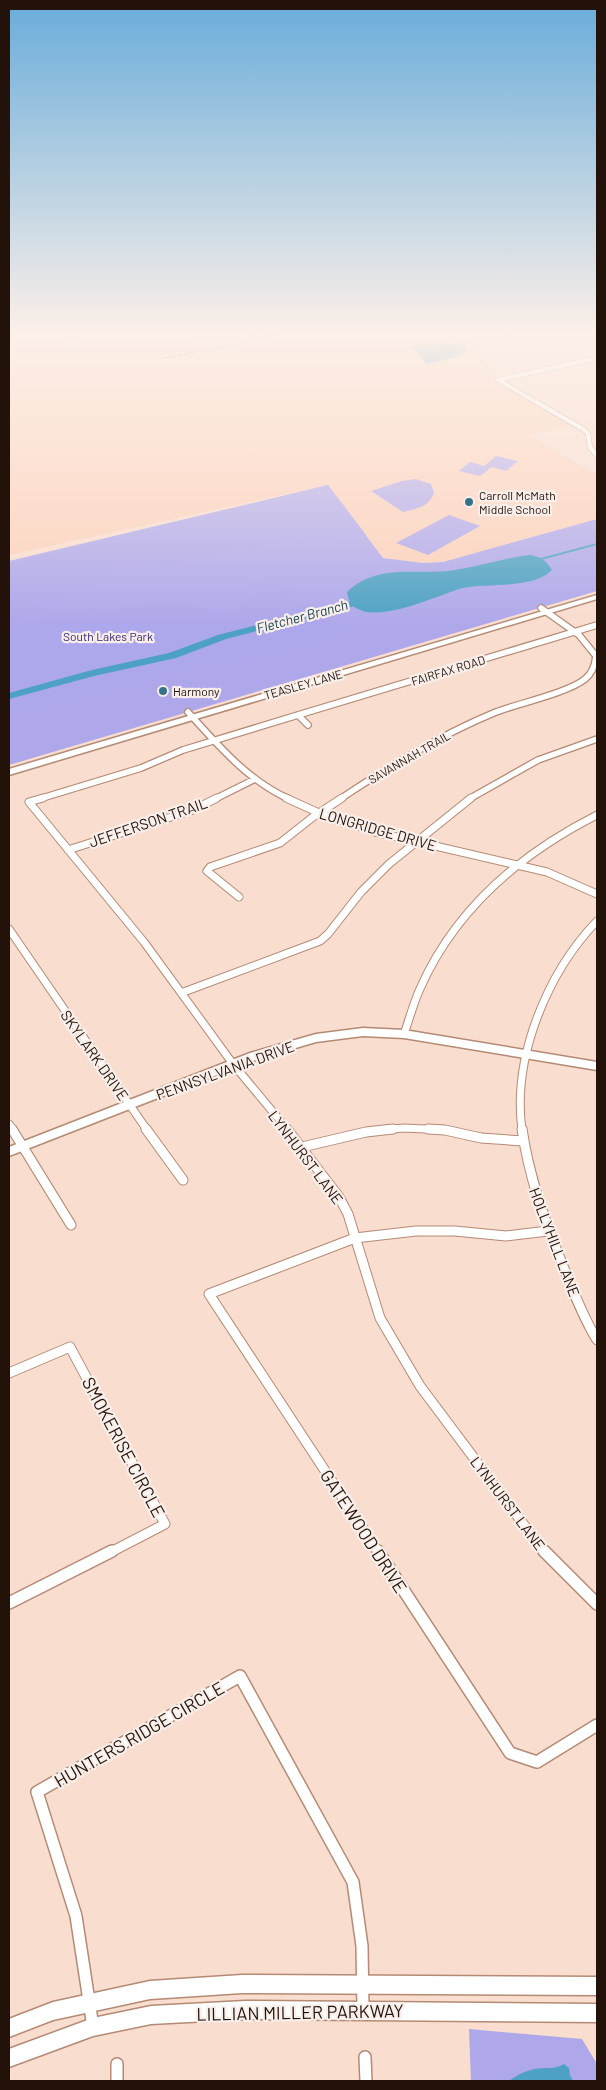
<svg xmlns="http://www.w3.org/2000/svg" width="606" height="2090" viewBox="0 0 606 2090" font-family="Barlow,sans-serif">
  <rect width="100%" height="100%" fill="#f9ddcf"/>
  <path fill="#fcd1bb" d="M 69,334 L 178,334 L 212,349 L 276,334 L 477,334 L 469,337 L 498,380 L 575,424 L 531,435 L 530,437 L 533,437 L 597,475 L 597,519 L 443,562 L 423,563 L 383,558 L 328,485 L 9,555 L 9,338 Z"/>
  <path fill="#aea8eb" d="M 496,456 L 518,461 L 506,471 L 492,467 L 480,476 L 459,471 L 470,462 L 484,466 Z
    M 416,479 L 431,484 L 434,493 C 429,507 416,509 403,512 L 371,491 L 402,481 Z
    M 328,485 L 383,558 L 423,563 L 443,562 L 597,519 L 597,591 L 9,765 L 9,561 Z
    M 449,515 L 480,526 L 428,555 L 396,543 Z
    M 469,2029 L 582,2039 L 597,2064 L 597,2081 L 471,2081 Z"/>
  <path fill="#ada7eb" d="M 328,485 L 366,535 L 316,540 L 302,536 L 282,540 L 249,551 L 237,548 L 212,553 L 159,571 L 159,563 L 125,562 L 111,568 L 110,576 L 100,580 L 93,586 L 72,592 L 57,603 L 45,601 L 9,613 L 9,565 Z
    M 262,582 L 294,590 L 295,599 L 320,609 L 326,605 L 339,611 L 339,614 L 331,613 L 330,616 L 333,619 L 330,623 L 342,630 L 342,633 L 257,655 L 228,660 L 232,662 L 232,666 L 223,666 L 219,664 L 217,660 L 190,665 L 116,689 L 111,693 L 90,694 L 9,714 L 9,628 L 56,613 L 78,611 L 90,617 C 123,606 155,602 190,601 L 192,607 L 235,612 Z"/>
  <path fill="#4ca1c4" d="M 448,343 L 465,345 L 467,351 L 456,357 L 427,364 L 411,346 Z
    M 530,555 C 541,557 546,560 552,570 C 534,589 488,583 463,588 C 441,593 353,638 347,592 C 378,562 418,576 455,570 C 480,566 505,558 530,555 Z
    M 564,2064 L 569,2068 L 570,2075 L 573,2081 L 509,2081 C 517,2075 525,2071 535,2069 C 545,2067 555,2070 564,2064 Z"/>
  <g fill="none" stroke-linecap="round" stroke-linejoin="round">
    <path stroke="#4ca1c4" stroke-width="2" d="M 541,559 L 597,544"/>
    <path fill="#4ca1c4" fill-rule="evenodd" d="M 351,601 L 356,604 L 355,606 L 226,639 L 176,658 L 94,676 L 9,699 L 9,693 L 92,670 L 169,653 L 218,635 Z"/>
    <g stroke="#b48a74" stroke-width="5.5">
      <path id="street-far4" d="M 69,334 L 79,343
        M 597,358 L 498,380 L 583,429 L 588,433 L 590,447 L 597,456"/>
    </g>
    <g stroke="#b48a74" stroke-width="8">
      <path id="street-far3" d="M 188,712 C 218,745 247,780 289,799
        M 298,715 L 597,625
        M 39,799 L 141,768 L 183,750 L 298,715 L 308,725
        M 215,799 L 255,779
        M 340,799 C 390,766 440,735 496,712 C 517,704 570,692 585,679 C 593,673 595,665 596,656 L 579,635 L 541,608
        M 469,799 L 538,760 L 597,739"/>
    </g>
    <g stroke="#b48a74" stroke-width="9">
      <path id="street-far2" d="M 43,798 L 29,802 L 144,942 L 233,1064 L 288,1130
        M 286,798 L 319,813 L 375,832 L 547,872 L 597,894
        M 68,850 L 193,810 L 217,798
        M 239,897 L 207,871 L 210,867 L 280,843 L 313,817 L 342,798
        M 9,929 L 147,1130
        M 181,993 L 320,941 L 328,934 L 361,892 L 389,864 L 471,798
        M 404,1034 C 409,1020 413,1005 419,991 C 454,910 520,854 597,815
        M 9,1124 L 13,1130
        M 381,1130 L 404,1128 L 447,1130
        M 522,1130 C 512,1058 547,973 597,921"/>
    </g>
    <g stroke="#b48a74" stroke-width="11">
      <path id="street-far1" d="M 12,1129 L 71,1225
        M 146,1129 L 183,1180
        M 287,1129 L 339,1197 L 348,1214 L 380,1318 L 420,1386 L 545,1553
        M 428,1129 L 445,1130 L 481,1138 L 523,1141
        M 522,1129 C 529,1177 545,1222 563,1266 C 573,1291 583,1317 597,1340
        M 302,1147 L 366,1132 L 393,1129
        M 9,1373 L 70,1347 L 165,1524 L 109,1553
        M 379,1553 L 209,1294 L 355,1238 L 416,1231 L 455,1231 L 506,1236 L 548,1231"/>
    </g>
    <g stroke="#b48a74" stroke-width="14">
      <path id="street" d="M 378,1551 L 510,1753 L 537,1762 L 597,1725
        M 544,1551 L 597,1604
        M 9,1603 L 112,1551
        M 93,2027 L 76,1916 L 37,1792 L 240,1676 L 353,1882 L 362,1946 L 363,2010
        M 365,2057 L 366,2081
        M 117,2064 L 117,2081"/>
    </g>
    <g stroke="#b48a74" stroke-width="3">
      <path id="secondary" d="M 597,595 L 597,599 L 9,775 L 9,769 Z
        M 363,1028 L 404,1030 L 597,1062 L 597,1070 L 404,1038 L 363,1036 L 316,1042 L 258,1059 L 9,1156 L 9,1147 L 250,1053 L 316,1034 Z
        M 242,1975 L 597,1977 L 597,1995 L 242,1993 L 150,1999 L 53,2020 L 9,2037 L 9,2019 L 53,2002 L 150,1981 Z
        M 245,2001 L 597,2004 L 597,2022 L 245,2019 L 151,2024 L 93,2036 L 9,2067 L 9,2049 L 93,2018 L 151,2006 Z"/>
    </g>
    <use href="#street-far4" stroke="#fff" stroke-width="4.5"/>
    <use href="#street-far3" stroke="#fff" stroke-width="5.5"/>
    <use href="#street-far2" stroke="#fff" stroke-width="7"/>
    <use href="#street-far1" stroke="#fff" stroke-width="9"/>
    <use href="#street" stroke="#fff" stroke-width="11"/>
    <use href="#secondary" fill="#fff" fill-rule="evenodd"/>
    <path stroke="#645147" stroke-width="1" stroke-dasharray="4.5 2" stroke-linecap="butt" d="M 165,358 L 262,339 L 276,334"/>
  </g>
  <linearGradient id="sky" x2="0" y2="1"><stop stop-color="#69acda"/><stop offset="0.53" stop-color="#fcf0e9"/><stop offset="1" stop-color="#fcf0e9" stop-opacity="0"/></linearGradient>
  <rect width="606" height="627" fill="url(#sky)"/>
  <g fill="#37718a" stroke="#f8efea" stroke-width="2">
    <circle cx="469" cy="502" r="5"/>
    <circle cx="163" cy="691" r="5"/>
  </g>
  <g text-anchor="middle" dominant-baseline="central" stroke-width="4.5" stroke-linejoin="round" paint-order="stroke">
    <g font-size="12" fill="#22120a" stroke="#f8efea" text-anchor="start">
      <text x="479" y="495">Carroll McMath<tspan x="479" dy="14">Middle School</tspan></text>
      <text x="173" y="691">Harmony</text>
    </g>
    <g font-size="12" fill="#372573" stroke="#f8efea">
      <text x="108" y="636">South Lakes Park</text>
    </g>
    <g font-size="12" fill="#22120a" stroke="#f8efea">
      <text transform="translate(448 670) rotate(-17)">FAIRFAX ROAD</text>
      <text transform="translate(303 684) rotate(-16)">TEASLEY LANE</text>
      <text transform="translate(409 757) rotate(-30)">SAVANNAH TRAIL</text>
    </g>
    <g font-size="14" font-style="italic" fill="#204656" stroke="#f8efea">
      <text transform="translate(302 616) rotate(-15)">Fletcher Branch</text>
    </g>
    <g font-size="15" fill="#22120a" stroke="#f8efea">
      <text transform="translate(148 822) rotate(-19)">JEFFERSON TRAIL</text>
      <text transform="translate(378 829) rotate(16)">LONGRIDGE DRIVE</text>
      <text transform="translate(95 1055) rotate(55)">SKYLARK DRIVE</text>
      <text transform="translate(225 1070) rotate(-20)">PENNSYLVANIA DRIVE</text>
      <text transform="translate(306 1157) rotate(53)">LYNHURST LANE</text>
      <text transform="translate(555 1242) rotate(69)">HOLLYHILL LANE</text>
      <text transform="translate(508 1503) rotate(53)">LYNHURST LANE</text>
    </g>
    <g font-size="18" fill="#22120a" stroke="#f8efea">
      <text transform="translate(124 1447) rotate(62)">SMOKERISE CIRCLE</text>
      <text transform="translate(364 1531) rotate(57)">GATEWOOD DRIVE</text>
      <text transform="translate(139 1734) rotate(-30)">HUNTERS RIDGE CIRCLE</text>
      <text transform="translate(300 2012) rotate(-1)">LILLIAN MILLER PARKWAY</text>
    </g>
  </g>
  <rect width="606" height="2090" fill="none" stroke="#22120a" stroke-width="20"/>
</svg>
